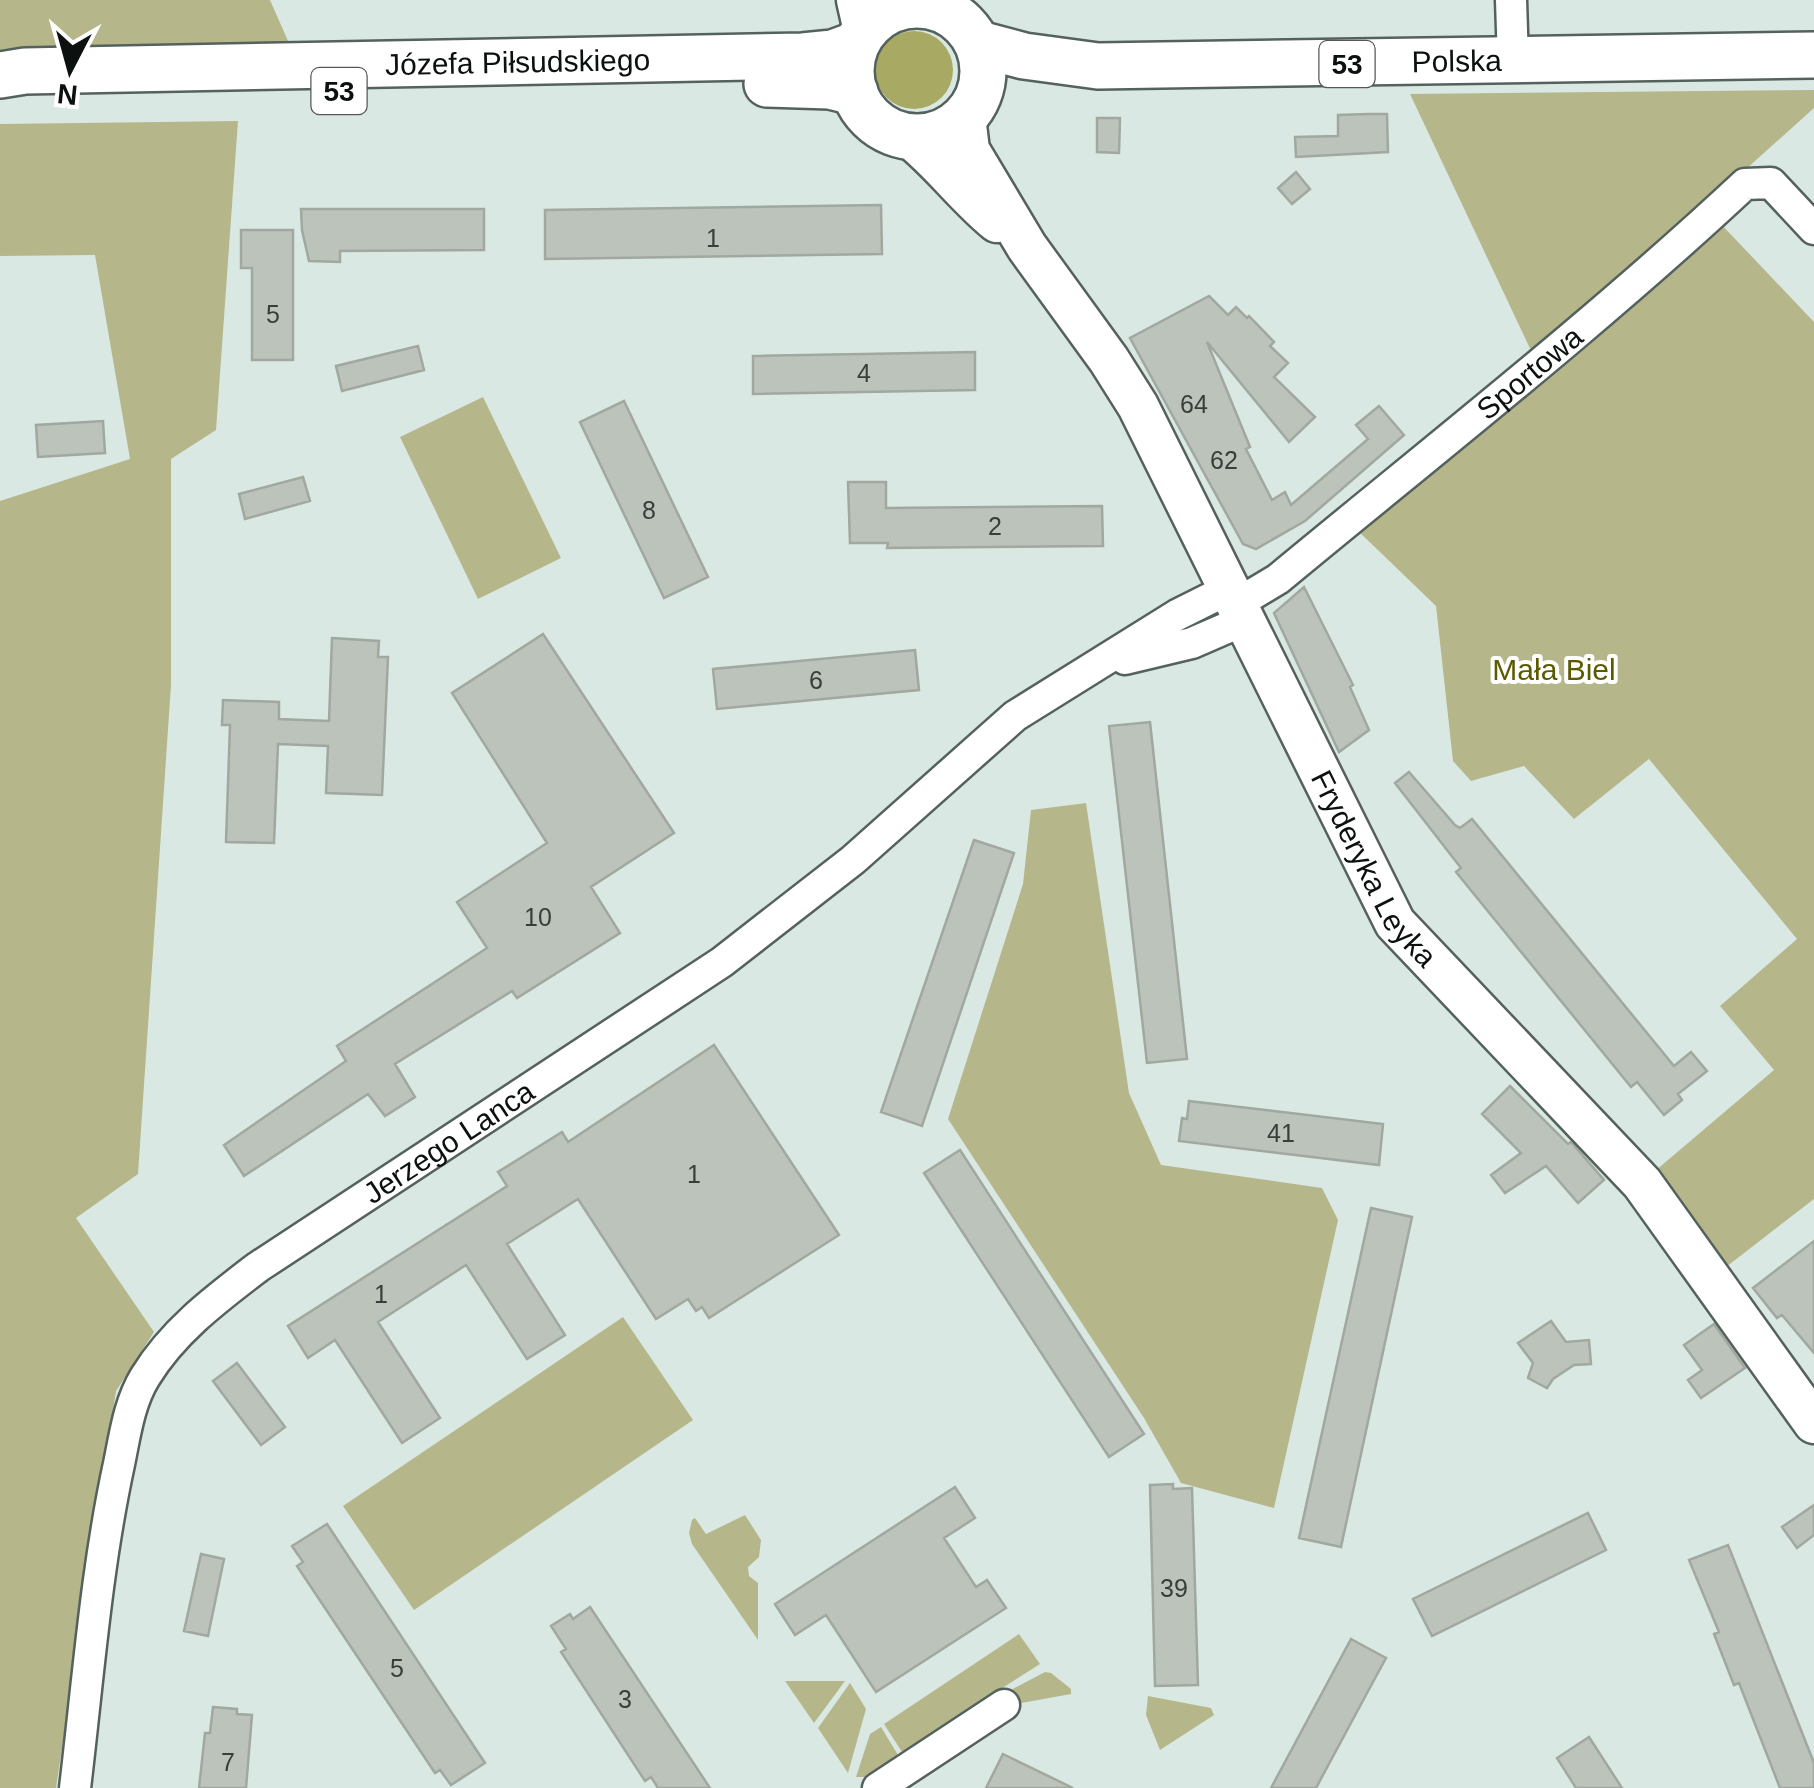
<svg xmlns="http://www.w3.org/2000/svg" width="1814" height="1788" viewBox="0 0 1814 1788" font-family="Helvetica,sans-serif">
  <rect width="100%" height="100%" fill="#dae8e4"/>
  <path fill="#b5b78b" d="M 0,0 L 270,0 L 292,50 L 0,51 Z
    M 1814,90 L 1814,108 L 1535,359 L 1410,94 Z
    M 238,121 L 216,430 L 171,459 L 171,685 L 138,1174 L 76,1218 L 154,1332 L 116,1391 L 56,1788 L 0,1788 L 0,501 L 130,459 L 95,255 L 0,256 L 0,124 Z
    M 1719,222 L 1814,322 L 1814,1199 L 1726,1267 L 1655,1171 L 1774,1070 L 1720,1006 L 1797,939 L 1649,759 L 1574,819 L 1524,766 L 1471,781 L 1453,761 L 1436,606 L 1353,526 Z
    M 483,397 L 561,558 L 478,599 L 400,437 Z
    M 1086,803 L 1129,1093 L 1161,1165 L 1322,1188 L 1338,1220 L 1274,1508 L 1181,1483 L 1144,1418 L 948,1119 L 1023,884 L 1031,810 Z
    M 623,1317 L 693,1420 L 414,1610 L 343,1506 Z
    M 745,1515 L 761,1540 L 759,1557 L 748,1567 L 749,1576 L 758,1583 L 758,1640 L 692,1544 L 689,1533 L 692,1520 L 695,1518 L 706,1534 Z
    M 1019,1634 L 1040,1664 L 902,1752 L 884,1724 Z
    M 1045,1672 L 1051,1673 L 1071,1689 L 1071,1694 L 1011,1705 L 1003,1694 Z
    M 785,1681 L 845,1681 L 814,1723 Z
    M 850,1683 L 866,1709 L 848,1773 L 818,1728 Z
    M 1148,1696 L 1211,1708 L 1214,1715 L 1160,1750 L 1146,1715 Z
    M 881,1727 L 898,1755 L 866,1777 L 856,1777 L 870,1734 Z"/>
  <path fill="#a8a962" d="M875 70a39 39 0 1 1 78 0a39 39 0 1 1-78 0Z"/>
  <path fill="#bbc3ba" stroke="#a0a89f" stroke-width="2.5" d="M 1369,114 L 1387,114 L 1388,152 L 1296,157 L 1295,137 L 1338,136 L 1338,115 Z
    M 1097,118 L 1120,118 L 1119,153 L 1097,152 Z
    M 1296,172 L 1310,189 L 1292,204 L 1278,188 Z
    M 881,205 L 882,254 L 545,259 L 545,210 Z
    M 301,209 L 484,209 L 484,250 L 340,251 L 340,262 L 309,261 L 302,230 Z
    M 241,230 L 293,230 L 293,360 L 252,360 L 252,268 L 241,268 Z
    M 1209,296 L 1228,315 L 1236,307 L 1247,318 L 1249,316 L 1274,342 L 1270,346 L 1288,363 L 1274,377 L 1315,417 L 1289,442 L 1207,342 L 1250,447 L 1246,449 L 1272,500 L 1285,492 L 1291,505 L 1368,439 L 1356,425 L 1379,406 L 1404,435 L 1305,521 L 1256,549 L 1243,544 L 1130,338 Z
    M 418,346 L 424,370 L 342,391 L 336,366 Z
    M 975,352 L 975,390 L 753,394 L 753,356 Z
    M 624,401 L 708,577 L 664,598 L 580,422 Z
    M 103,421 L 105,453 L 38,457 L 36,425 Z
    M 303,477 L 310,501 L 245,519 L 239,494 Z
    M 848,482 L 886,482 L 886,508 L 1102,506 L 1103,546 L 887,548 L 888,543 L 850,543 Z
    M 1304,587 L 1353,685 L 1350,687 L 1369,730 L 1339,752 L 1274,613 Z
    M 543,634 L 674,833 L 591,887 L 620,933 L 517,998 L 512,991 L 395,1064 L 415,1097 L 385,1116 L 368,1094 L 244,1176 L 224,1145 L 346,1061 L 337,1046 L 487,948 L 457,902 L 547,843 L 452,693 Z
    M 332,638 L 379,641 L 378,657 L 388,657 L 382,795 L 326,793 L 328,746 L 278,744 L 274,843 L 226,842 L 230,725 L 222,725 L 223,700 L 279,702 L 279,719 L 329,721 Z
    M 915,650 L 919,690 L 717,709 L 713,669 Z
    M 1150,722 L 1187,1059 L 1147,1063 L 1109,726 Z
    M 1409,772 L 1455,825 L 1460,828 L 1472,819 L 1674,1066 L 1691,1052 L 1707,1071 L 1678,1094 L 1682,1100 L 1664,1115 L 1637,1082 L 1631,1087 L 1456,872 L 1461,868 L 1395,783 Z
    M 974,840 L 1014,853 L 922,1126 L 881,1112 Z
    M 714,1045 L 839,1235 L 709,1318 L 702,1307 L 696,1311 L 688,1299 L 656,1319 L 578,1199 L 507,1244 L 565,1335 L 527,1359 L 466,1265 L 378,1322 L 440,1418 L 402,1443 L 335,1340 L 308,1358 L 288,1326 L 507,1186 L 498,1172 L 562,1132 L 568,1142 Z
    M 1510,1086 L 1568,1144 L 1571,1142 L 1604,1180 L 1578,1203 L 1546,1166 L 1505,1193 L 1491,1175 L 1521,1153 L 1482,1114 Z
    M 1189,1101 L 1383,1124 L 1379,1165 L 1179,1141 L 1182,1118 L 1187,1119 Z
    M 960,1150 L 1144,1434 L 1109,1457 L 924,1173 Z
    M 1371,1208 L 1412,1217 L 1341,1547 L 1299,1538 Z
    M 1814,1241 L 1814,1353 L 1782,1315 L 1777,1318 L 1753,1288 Z
    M 1551,1321 L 1566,1342 L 1589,1340 L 1591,1364 L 1574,1365 L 1553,1379 L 1547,1388 L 1528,1378 L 1533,1363 L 1518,1343 Z
    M 1714,1324 L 1745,1368 L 1701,1398 L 1688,1380 L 1702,1370 L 1684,1345 Z
    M 237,1363 L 285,1427 L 261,1445 L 213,1381 Z
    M 1173,1484 L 1173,1489 L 1192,1488 L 1198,1685 L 1155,1686 L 1150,1485 Z
    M 955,1487 L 975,1518 L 944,1538 L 976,1587 L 987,1580 L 1006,1608 L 876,1692 L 826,1615 L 795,1635 L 775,1604 Z
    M 1814,1505 L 1814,1535 L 1797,1548 L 1782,1527 Z
    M 1588,1513 L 1606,1550 L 1432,1636 L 1413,1599 Z
    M 327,1524 L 485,1763 L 451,1785 L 440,1770 L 435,1773 L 297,1566 L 303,1562 L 292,1546 Z
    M 1728,1545 L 1814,1763 L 1814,1788 L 1780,1788 L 1739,1683 L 1734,1685 L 1714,1634 L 1719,1632 L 1689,1560 Z
    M 201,1554 L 224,1559 L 208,1636 L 184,1631 Z
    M 590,1607 L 710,1788 L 658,1788 L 651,1777 L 645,1781 L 561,1652 L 566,1649 L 551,1626 L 570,1614 L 573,1619 Z
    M 1351,1639 L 1386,1658 L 1373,1682 L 1316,1788 L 1271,1788 Z
    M 213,1707 L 237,1709 L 237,1714 L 252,1715 L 246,1788 L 199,1788 L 205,1733 L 210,1733 Z
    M 1589,1737 L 1622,1788 L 1576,1788 L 1557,1758 Z
    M 1003,1754 L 1073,1788 L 986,1788 Z"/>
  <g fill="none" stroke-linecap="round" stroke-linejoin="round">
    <g stroke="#55615d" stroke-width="35">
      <g id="street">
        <path d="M 1511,0 L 1513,62"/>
        <path id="s1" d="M 1238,603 L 1278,579 C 1435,449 1596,323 1745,184 L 1771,183 L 1814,229"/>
        <path d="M 1125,659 L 1192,643 L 1245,620"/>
        <path id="s2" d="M 75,1788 C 88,1680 96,1570 119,1464 C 125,1435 129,1403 145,1377 C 173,1331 216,1299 258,1267 L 722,962 L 853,860 L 1015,716 L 1177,615 L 1231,588"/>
        <path d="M 878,1788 L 1004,1705"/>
      </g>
    </g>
    <g stroke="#55615d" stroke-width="45">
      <g id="secondary">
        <path d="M 857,0 L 864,31"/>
        <path d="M 910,0 L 917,4"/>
        <path id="s3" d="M 965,117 L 969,150 L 1027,247 L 1109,360 L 1138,406 L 1395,923 L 1642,1183 L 1814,1423"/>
        <path d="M 909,137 C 941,162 965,196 997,222"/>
      </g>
    </g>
    <g stroke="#55615d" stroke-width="50">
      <g id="primary">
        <circle cx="917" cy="71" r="66"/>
        <path id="s4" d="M 979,44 L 1024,56 L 1098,66 L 1814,55"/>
        <path id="s5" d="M 0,75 L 25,71 L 803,56 L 833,53 L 855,45"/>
        <path d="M 767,84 L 830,86 L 855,92"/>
      </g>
    </g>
    <use href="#street" stroke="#fff" stroke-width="30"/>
    <use href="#secondary" stroke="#fff" stroke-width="40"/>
    <use href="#primary" stroke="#fff" stroke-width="45"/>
  </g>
  <g text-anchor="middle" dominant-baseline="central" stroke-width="8" stroke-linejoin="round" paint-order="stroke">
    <g font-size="25" fill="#383e3a">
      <text x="713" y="238">1</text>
      <text x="273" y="314">5</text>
      <text x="864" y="373">4</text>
      <text x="1194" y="404">64</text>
      <text x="1224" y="460">62</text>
      <text x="649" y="510">8</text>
      <text x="995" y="526">2</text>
      <text x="816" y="680">6</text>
      <text x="538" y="917">10</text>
      <text x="1281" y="1133">41</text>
      <text x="694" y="1174">1</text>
      <text x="381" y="1294">1</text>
      <text x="1174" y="1588">39</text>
      <text x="397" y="1668">5</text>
      <text x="625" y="1699">3</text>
      <text x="228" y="1762">7</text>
    </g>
    <g fill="#fff" stroke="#555857" stroke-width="2.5">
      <rect x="1319.5" y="41" width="55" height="46" rx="8"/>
      <rect x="311.5" y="68" width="55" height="46" rx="8"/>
    </g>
    <g font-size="28" font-weight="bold" fill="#0c110f">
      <text x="1347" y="64">53</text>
      <text x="339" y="91">53</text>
    </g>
    <g font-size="30" fill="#0c110f" stroke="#fff">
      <text stroke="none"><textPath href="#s4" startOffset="480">Polska</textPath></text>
      <text stroke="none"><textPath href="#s5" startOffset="518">Józefa Piłsudskiego</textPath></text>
      <text stroke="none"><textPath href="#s1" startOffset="372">Sportowa</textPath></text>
      <text stroke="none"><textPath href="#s3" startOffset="860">Fryderyka Leyka</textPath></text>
      <text stroke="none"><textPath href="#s2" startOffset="805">Jerzego Lanca</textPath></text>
    </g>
    <g font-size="30" fill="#5b5a00" stroke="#fff">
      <text x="1554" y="669">Mała Biel</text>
    </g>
  </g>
  <g transform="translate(70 70) rotate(186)" stroke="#ffffff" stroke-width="8" paint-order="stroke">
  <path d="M0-8L18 38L0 25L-18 38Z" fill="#0c110f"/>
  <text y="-15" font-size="28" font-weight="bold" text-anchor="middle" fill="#0c110f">N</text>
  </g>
</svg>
